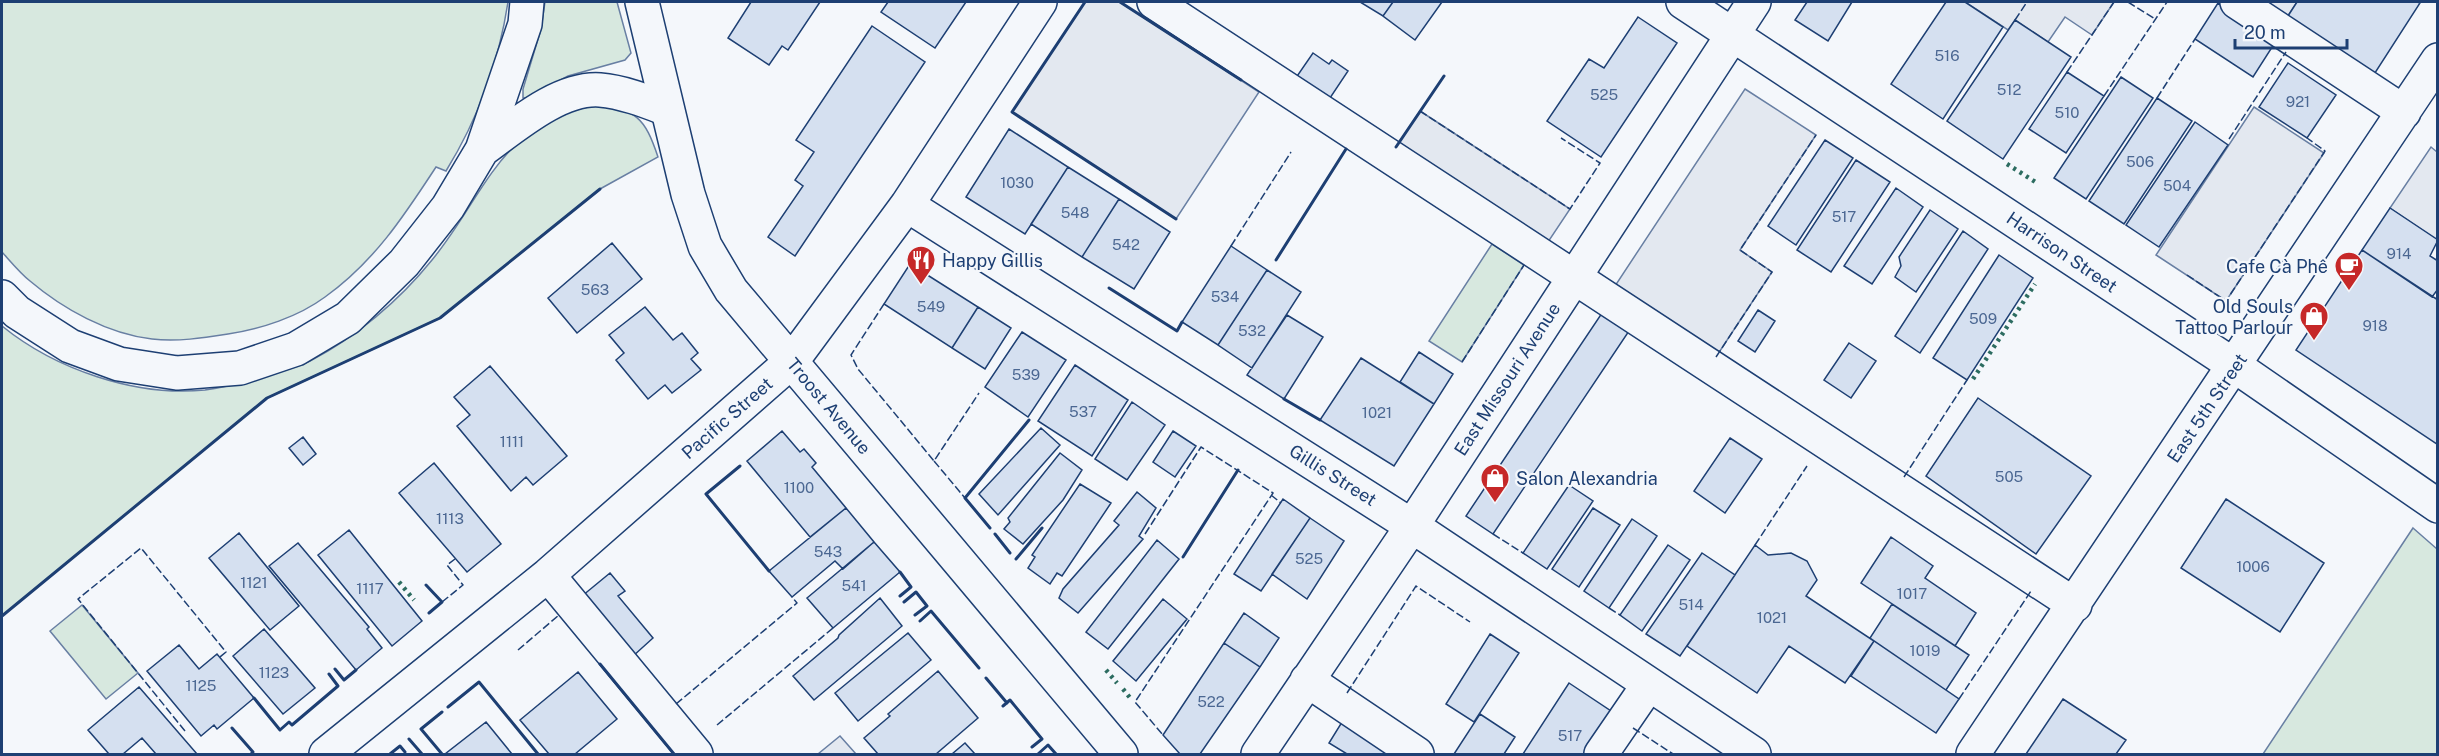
<svg xmlns="http://www.w3.org/2000/svg" width="2439" height="756" viewBox="0 0 2439 756" font-family="'Public Sans',sans-serif">
  <rect width="100%" height="100%" fill="#f4f7fb"/>
  <path fill="#d7e8df" stroke="#687fa3" stroke-width="1.5" d="M 2,2 L 508,2 C 499,61 478,119 446,171 L 436,167 C 404,216 374,262 325,297 C 298,317 261,329 228,334 C 203,338 177,342 152,339 C 108,334 63,309 30,281 C 20,273 11,262 2,252 Z
    M 545,2 L 617,2 L 631,53 L 625,60 L 568,76 L 527,98 L 523,98 L 523,89 L 541,29 Z
    M 594,106 C 636,108 645,118 658,157 L 600,189 L 440,318 L 267,398 L 2,616 L 2,326 C 55,369 135,397 205,390 C 227,387 250,381 271,374 C 284,370 298,367 310,361 C 356,337 399,301 432,260 C 484,197 501,121 594,106 Z
    M 1492,244 L 1524,265 L 1462,362 L 1429,341 Z
    M 2413,528 L 2437,549 L 2437,754 L 2263,754 Z
    M 82,605 L 138,673 L 106,699 L 50,631 Z"/>
  <path fill="#e3e8f0" stroke="#687fa3" stroke-width="1.5" d="M 1085,2 L 1120,2 L 1259,92 L 1176,219 L 1012,112 Z
    M 1965,2 L 2114,2 L 2092,35 L 2065,17 L 2048,42 L 2015,20 L 2008,30 Z
    M 2259,2 L 2297,2 L 2286,19 Z
    M 1745,89 L 1816,135 L 1740,250 L 1772,272 L 1716,357 L 1613,289 Z
    M 2254,107 L 2324,153 L 2226,301 L 2156,255 Z
    M 1420,111 L 1570,209 L 1546,245 L 1396,147 Z
    M 2431,147 L 2437,152 L 2437,240 L 2390,208 Z
    M 840,736 L 856,754 L 818,754 Z"/>
  <path fill="#d5e0f0" stroke="#1d3f73" stroke-width="1.5" d="M 751,2 L 820,2 L 788,50 L 782,46 L 769,65 L 728,38 Z
    M 888,2 L 966,2 L 935,48 L 881,12 Z
    M 1360,2 L 1393,2 L 1383,16 Z
    M 1393,2 L 1442,2 L 1415,40 L 1383,16 Z
    M 1807,2 L 1852,2 L 1828,41 L 1795,20 Z
    M 1946,2 L 1965,2 L 2003,27 L 1943,119 L 1891,84 Z
    M 2297,2 L 2417,2 L 2420,3 L 2373,76 L 2286,19 Z
    M 2218,3 L 2276,41 L 2253,77 L 2195,39 Z
    M 1638,17 L 1677,43 L 1601,157 L 1547,121 L 1589,59 L 1604,68 Z
    M 2015,20 L 2071,57 L 2003,159 L 1947,121 Z
    M 872,26 L 925,62 L 795,256 L 768,237 L 803,186 L 795,180 L 814,152 L 796,140 Z
    M 1313,53 L 1329,64 L 1332,60 L 1348,71 L 1326,104 L 1293,82 Z
    M 2288,63 L 2336,95 L 2307,138 L 2259,107 Z
    M 2067,72 L 2104,96 L 2066,153 L 2029,129 Z
    M 2121,77 L 2153,98 L 2086,199 L 2054,178 Z
    M 2157,98 L 2192,121 L 2124,224 L 2089,201 Z
    M 2195,122 L 2228,145 L 2159,247 L 2126,225 Z
    M 1009,129 L 1068,167 L 1025,234 L 966,197 Z
    M 1825,140 L 1853,158 L 1796,245 L 1768,226 Z
    M 1856,160 L 1890,182 L 1831,272 L 1797,250 Z
    M 1068,167 L 1119,199 L 1082,257 L 1031,224 Z
    M 1896,188 L 1923,207 L 1872,284 L 1844,266 Z
    M 1119,199 L 1170,232 L 1134,289 L 1082,257 Z
    M 2390,208 L 2438,240 L 2430,256 L 2438,261 L 2438,289 L 2432,297 L 2362,250 Z
    M 1930,210 L 1958,229 L 1916,292 L 1895,277 L 1901,266 L 1899,257 Z
    M 1963,231 L 1988,249 L 1920,353 L 1895,336 Z
    M 612,243 L 642,279 L 577,333 L 548,298 Z
    M 1231,246 L 1267,270 L 1218,345 L 1182,322 Z
    M 2362,250 L 2438,300 L 2437,444 L 2296,350 Z
    M 1999,255 L 2033,278 L 1967,380 L 1933,358 Z
    M 910,264 L 978,307 L 952,348 L 884,304 Z
    M 1267,270 L 1301,292 L 1252,368 L 1218,345 Z
    M 645,307 L 673,340 L 682,333 L 698,353 L 691,359 L 701,370 L 672,393 L 665,385 L 648,399 L 616,360 L 624,353 L 609,335 Z
    M 978,307 L 1011,328 L 985,369 L 952,348 Z
    M 1758,310 L 1775,321 L 1755,352 L 1738,341 Z
    M 1602,313 L 1629,331 L 1493,534 L 1466,516 Z
    M 1287,315 L 1323,337 L 1284,399 L 1247,375 Z
    M 1022,332 L 1066,360 L 1028,417 L 985,387 Z
    M 1849,343 L 1876,361 L 1851,398 L 1824,380 Z
    M 1419,352 L 1453,374 L 1434,404 L 1400,382 Z
    M 1361,358 L 1434,404 L 1394,466 L 1320,420 Z
    M 1075,365 L 1128,400 L 1092,456 L 1038,421 Z
    M 490,366 L 567,456 L 533,485 L 526,477 L 511,491 L 457,426 L 470,415 L 454,397 Z
    M 1978,398 L 2091,476 L 2036,554 L 1926,476 Z
    M 1132,402 L 1165,425 L 1127,480 L 1095,459 Z
    M 1041,428 L 1060,445 L 998,515 L 979,494 Z
    M 782,431 L 800,452 L 804,449 L 816,463 L 812,467 L 846,508 L 810,537 L 747,461 Z
    M 1173,431 L 1196,446 L 1175,477 L 1153,462 Z
    M 303,437 L 316,454 L 303,465 L 289,448 Z
    M 1730,438 L 1762,459 L 1725,513 L 1694,491 Z
    M 1060,453 L 1082,470 L 1063,500 L 1023,544 L 1004,529 L 1010,522 L 1008,518 Z
    M 434,463 L 501,544 L 467,572 L 399,493 Z
    M 1080,484 L 1111,503 L 1062,576 L 1057,573 L 1050,584 L 1028,568 L 1035,557 L 1032,555 Z
    M 1569,485 L 1593,501 L 1547,569 L 1523,553 Z
    M 1137,492 L 1156,508 L 1139,536 L 1143,539 L 1078,613 L 1059,598 L 1063,589 L 1119,525 L 1114,521 Z
    M 1283,499 L 1310,518 L 1261,591 L 1234,574 Z
    M 2226,499 L 2324,563 L 2280,632 L 2181,568 Z
    M 846,508 L 874,542 L 843,569 L 835,561 L 792,597 L 769,571 Z
    M 1593,508 L 1620,525 L 1579,587 L 1552,569 Z
    M 1310,518 L 1344,541 L 1307,599 L 1272,574 Z
    M 1632,519 L 1657,536 L 1609,608 L 1584,591 Z
    M 349,530 L 422,621 L 392,646 L 318,555 Z
    M 239,533 L 299,606 L 270,630 L 209,558 Z
    M 1891,537 L 1933,566 L 1925,578 L 1976,613 L 1955,646 L 1861,583 Z
    M 1157,540 L 1179,559 L 1108,649 L 1086,632 Z
    M 874,542 L 900,572 L 833,628 L 807,598 Z
    M 298,543 L 369,627 L 367,629 L 382,648 L 356,670 L 269,566 Z
    M 1668,545 L 1690,560 L 1642,631 L 1620,615 Z
    M 1755,545 L 1768,555 L 1791,553 L 1807,561 L 1817,580 L 1806,596 L 1874,641 L 1845,683 L 1789,646 L 1757,693 L 1687,646 Z
    M 1702,553 L 1735,575 L 1680,656 L 1646,634 Z
    M 610,573 L 625,591 L 618,596 L 653,638 L 632,657 L 582,596 Z
    M 880,598 L 902,626 L 814,700 L 793,676 L 838,638 L 839,635 Z
    M 1163,599 L 1187,619 L 1136,681 L 1113,661 Z
    M 1892,604 L 1969,655 L 1946,690 L 1870,638 Z
    M 1244,613 L 1279,638 L 1260,667 L 1224,643 Z
    M 264,629 L 315,688 L 283,714 L 233,656 Z
    M 908,633 L 931,660 L 858,721 L 835,693 Z
    M 1490,634 L 1519,653 L 1474,722 L 1446,704 Z
    M 1874,641 L 1959,699 L 1936,733 L 1851,676 Z
    M 1224,643 L 1260,667 L 1200,754 L 1180,754 L 1163,735 Z
    M 179,645 L 199,669 L 217,654 L 254,698 L 217,729 L 214,725 L 201,736 L 147,671 Z
    M 938,671 L 978,718 L 936,754 L 878,754 L 864,738 L 890,716 L 888,714 Z
    M 578,672 L 617,719 L 575,754 L 549,754 L 520,720 Z
    M 1569,683 L 1617,715 L 1590,754 L 1523,754 Z
    M 139,687 L 197,754 L 156,754 L 142,738 L 123,754 L 109,754 L 88,730 Z
    M 2063,699 L 2126,740 L 2116,754 L 2026,754 Z
    M 1480,714 L 1515,737 L 1504,754 L 1454,754 Z
    M 486,722 L 512,754 L 445,754 Z
    M 1342,722 L 1393,754 L 1347,754 L 1329,743 Z
    M 965,743 L 975,754 L 952,754 Z"/>
  <g fill="none" stroke-linecap="round" stroke-linejoin="round">
    <g stroke="#1d3f73" stroke-width="36">
      <path id="minor" d="M 642,2 L 688,194 L 705,246 L 731,290 L 1121,754
        M 1154,2 L 2075,605
        M 1683,2 L 2235,366 L 2438,506
        M 2237,2 L 2404,112
        M 907,205 L 1412,526 L 1754,754
        M 548,575 L 696,754
        M 1307,680 L 1417,754
        M 326,754 L 548,575 L 792,361 L 907,205 L 1040,2
        M 1258,754 L 1412,526 L 1754,2
        M 1601,754 L 1649,684
        M 1973,754 L 2438,60"/>
    </g>
    <g stroke="#1d3f73" stroke-width="36">
      <path id="highway" d="M 482,150 C 513,128 559,87 600,90 C 623,92 646,101 667,109
        M 2,297 L 17,312 L 70,346 L 119,364 L 177,373 L 240,368 L 296,349 L 348,318 L 404,263 L 448,207 L 482,150 L 525,24 L 527,2"/>
    </g>
    <use href="#minor" stroke="#f4f7fb" stroke-width="33"/>
    <use href="#highway" stroke="#f4f7fb" stroke-width="33"/>
    <path stroke="#2c6c60" stroke-width="4.5" stroke-dasharray="3 4.5" stroke-linecap="butt" d="M 2007,164 L 2037,183
      M 1973,379 L 2035,284
      M 399,582 L 414,600
      M 1106,670 L 1117,683
      M 1123,689 L 1131,699"/>
    <path stroke="#1d3f73" stroke-width="1.5" stroke-dasharray="8 3" stroke-linecap="butt" d="M 2128,2 L 2155,19
      M 2015,20 L 2027,2
      M 2067,72 L 2114,2
      M 2104,96 L 2167,2
      M 2157,98 L 2195,39
      M 1420,111 L 1570,209 L 1600,163 L 1561,138
      M 2229,139 L 2286,52
      M 1231,246 L 1291,152
      M 2187,275 L 2226,301 L 2325,151 L 2307,138
      M 884,304 L 851,355 L 858,369 L 934,461 L 979,393
      M 1716,357 L 1772,272 L 1740,250 L 1816,135
      M 1462,362 L 1524,265
      M 934,461 L 965,498
      M 1904,477 L 1967,380
      M 1271,495 L 1281,503
      M 1145,534 L 1201,447 L 1273,493 L 1135,702 L 1163,735
      M 1493,534 L 1523,553
      M 1755,545 L 1807,466
      M 442,602 L 463,585 L 447,565 L 455,559
      M 1609,608 L 1620,615
      M 518,650 L 559,615
      M 1347,693 L 1416,586 L 1470,622
      M 1959,699 L 2031,591
      M 676,704 L 797,603 L 792,597
      M 717,725 L 833,628
      M 1633,728 L 1673,754
      M 185,731 L 78,599 L 141,548 L 226,652 L 220,657"/>
    <path stroke="#1d3f73" stroke-width="3" d="M 1085,2 L 1012,112 L 1176,219
      M 1120,2 L 1241,80
      M 1396,147 L 1444,76
      M 1276,260 L 1346,149
      M 1109,288 L 1177,331 L 1182,322
      M 1284,399 L 1320,420
      M 740,466 L 706,494 L 769,571
      M 990,528 L 965,498 L 1029,420
      M 995,534 L 1010,553
      M 1183,557 L 1238,470
      M 1016,559 L 1042,528
      M 900,572 L 911,587 L 900,596
      M 426,585 L 442,602 L 429,613
      M 904,602 L 916,592 L 927,606 L 915,615
      M 2,616 L 267,398 L 440,318 L 600,189
      M 920,621 L 931,611 L 979,668
      M 600,664 L 674,754
      M 335,669 L 344,680 L 356,670
      M 986,678 L 1007,703
      M 254,698 L 280,730 L 289,722 L 292,725 L 338,686 L 329,674
      M 1003,706 L 1010,700 L 1042,739 L 1032,747
      M 448,707 L 479,682 L 538,754
      M 442,712 L 421,729 L 442,754
      M 232,728 L 253,752 L 251,754
      M 409,739 L 422,754
      M 390,754 L 400,746 L 405,752
      M 1038,754 L 1048,745 L 1056,754"/>
  </g>
  <defs>
    <g id="restaurant-pin" transform="scale(1.5)"><path d="M0 17L-7.5 6A9.5 9.5 0 1 1 7.5 6Z" fill="#c62828" stroke="#f4f7fb"/><path d="M-5-6h1v4h1v-4h1v4h1v-4h1v5L-1.5 .5V6h-2V.5L-5-1ZM5-6V6H3V1.5H1.5Q1.5-4 5-6Z" fill="#fff"/></g>
    <g id="cafe-pin" transform="scale(1.5)"><path d="M0 17L-7.5 6A9.5 9.5 0 1 1 7.5 6Z" fill="#c62828" stroke="#f4f7fb"/><path d="M-5.5-4.5H6V0H3Q3 3.5 0 3.5H-2.5Q-5.5 3.5-5.5 0ZM3-3.2v2h1.7v-2ZM-6 4.5H4V6H-6Z" fill="#fff"/></g>
    <g id="shop-pin" transform="scale(1.5)"><path d="M0 17L-7.5 6A9.5 9.5 0 1 1 7.5 6Z" fill="#c62828" stroke="#f4f7fb"/><path d="M-5-2.5h2.3a2.7 3.5 0 0 1 5.4 0H5L5.5 6h-11ZM-1.5-2.5h3a1.5 2.3 0 0 0-3 0Z" fill="#fff"/></g>
  </defs>
  <g fill-rule="evenodd">
    <use href="#restaurant-pin" x="921" y="260"/>
    <use href="#cafe-pin" x="2349" y="266"/>
    <use href="#shop-pin" x="2314" y="316"/>
    <use href="#shop-pin" x="1495" y="478"/>
  </g>
  <g text-anchor="middle" dominant-baseline="central" stroke-width="4.5" stroke-linejoin="round" paint-order="stroke">
    <g font-size="15" fill="#4b6792">
      <text x="1947" y="55">516</text>
      <text x="2009" y="89">512</text>
      <text x="1604" y="94">525</text>
      <text x="2298" y="101">921</text>
      <text x="2067" y="112">510</text>
      <text x="2140" y="161">506</text>
      <text x="1017" y="182">1030</text>
      <text x="2177" y="185">504</text>
      <text x="1075" y="212">548</text>
      <text x="1844" y="216">517</text>
      <text x="1126" y="244">542</text>
      <text x="2399" y="253">914</text>
      <text x="595" y="289">563</text>
      <text x="1225" y="296">534</text>
      <text x="931" y="306">549</text>
      <text x="1983" y="318">509</text>
      <text x="2375" y="325">918</text>
      <text x="1252" y="330">532</text>
      <text x="1026" y="374">539</text>
      <text x="1083" y="411">537</text>
      <text x="1377" y="412">1021</text>
      <text x="512" y="441">1111</text>
      <text x="2009" y="476">505</text>
      <text x="799" y="487">1100</text>
      <text x="450" y="518">1113</text>
      <text x="828" y="551">543</text>
      <text x="1309" y="558">525</text>
      <text x="2253" y="566">1006</text>
      <text x="254" y="582">1121</text>
      <text x="854" y="585">541</text>
      <text x="370" y="588">1117</text>
      <text x="1912" y="593">1017</text>
      <text x="1691" y="604">514</text>
      <text x="1772" y="617">1021</text>
      <text x="1925" y="650">1019</text>
      <text x="274" y="672">1123</text>
      <text x="201" y="685">1125</text>
      <text x="1211" y="701">522</text>
      <text x="1570" y="735">517</text>
    </g>
    <g font-size="18" fill="#1d3f73" stroke="#f4f7fb">
      <text transform="translate(2062 252) rotate(34)">Harrison Street</text>
      <text transform="translate(1507 379) rotate(-57)">East Missouri Avenue</text>
      <text transform="translate(829 406) rotate(50)">Troost Avenue</text>
      <text transform="translate(2207 408) rotate(-56)">East 5th Street</text>
      <text transform="translate(727 418) rotate(-41)">Pacific Street</text>
      <text transform="translate(1333 475) rotate(32)">Gillis Street</text>
    </g>
    <g font-size="18" fill="#1d3f73" stroke="#f4f7fb" text-anchor="start">
      <text x="942" y="260">Happy Gillis</text>
      <text x="2328" y="266" text-anchor="end">Cafe Cà Phê</text>
      <text x="2293" y="306" text-anchor="end">Old Souls<tspan x="2293" dy="21">Tattoo Parlour</tspan></text>
      <text x="1516" y="478">Salon Alexandria</text>
    </g>
  </g>
  <rect width="2439" height="756" fill="none" stroke="#1d3f73" stroke-width="6"/>
  <path d="M2235 39v9h112v-9" fill="none" stroke="#1d3f73" stroke-width="3"/>
  <text x="2244" y="39" font-size="18" fill="#1d3f73" stroke="#f4f7fb" stroke-width="4.5" paint-order="stroke">20 m</text>
</svg>
